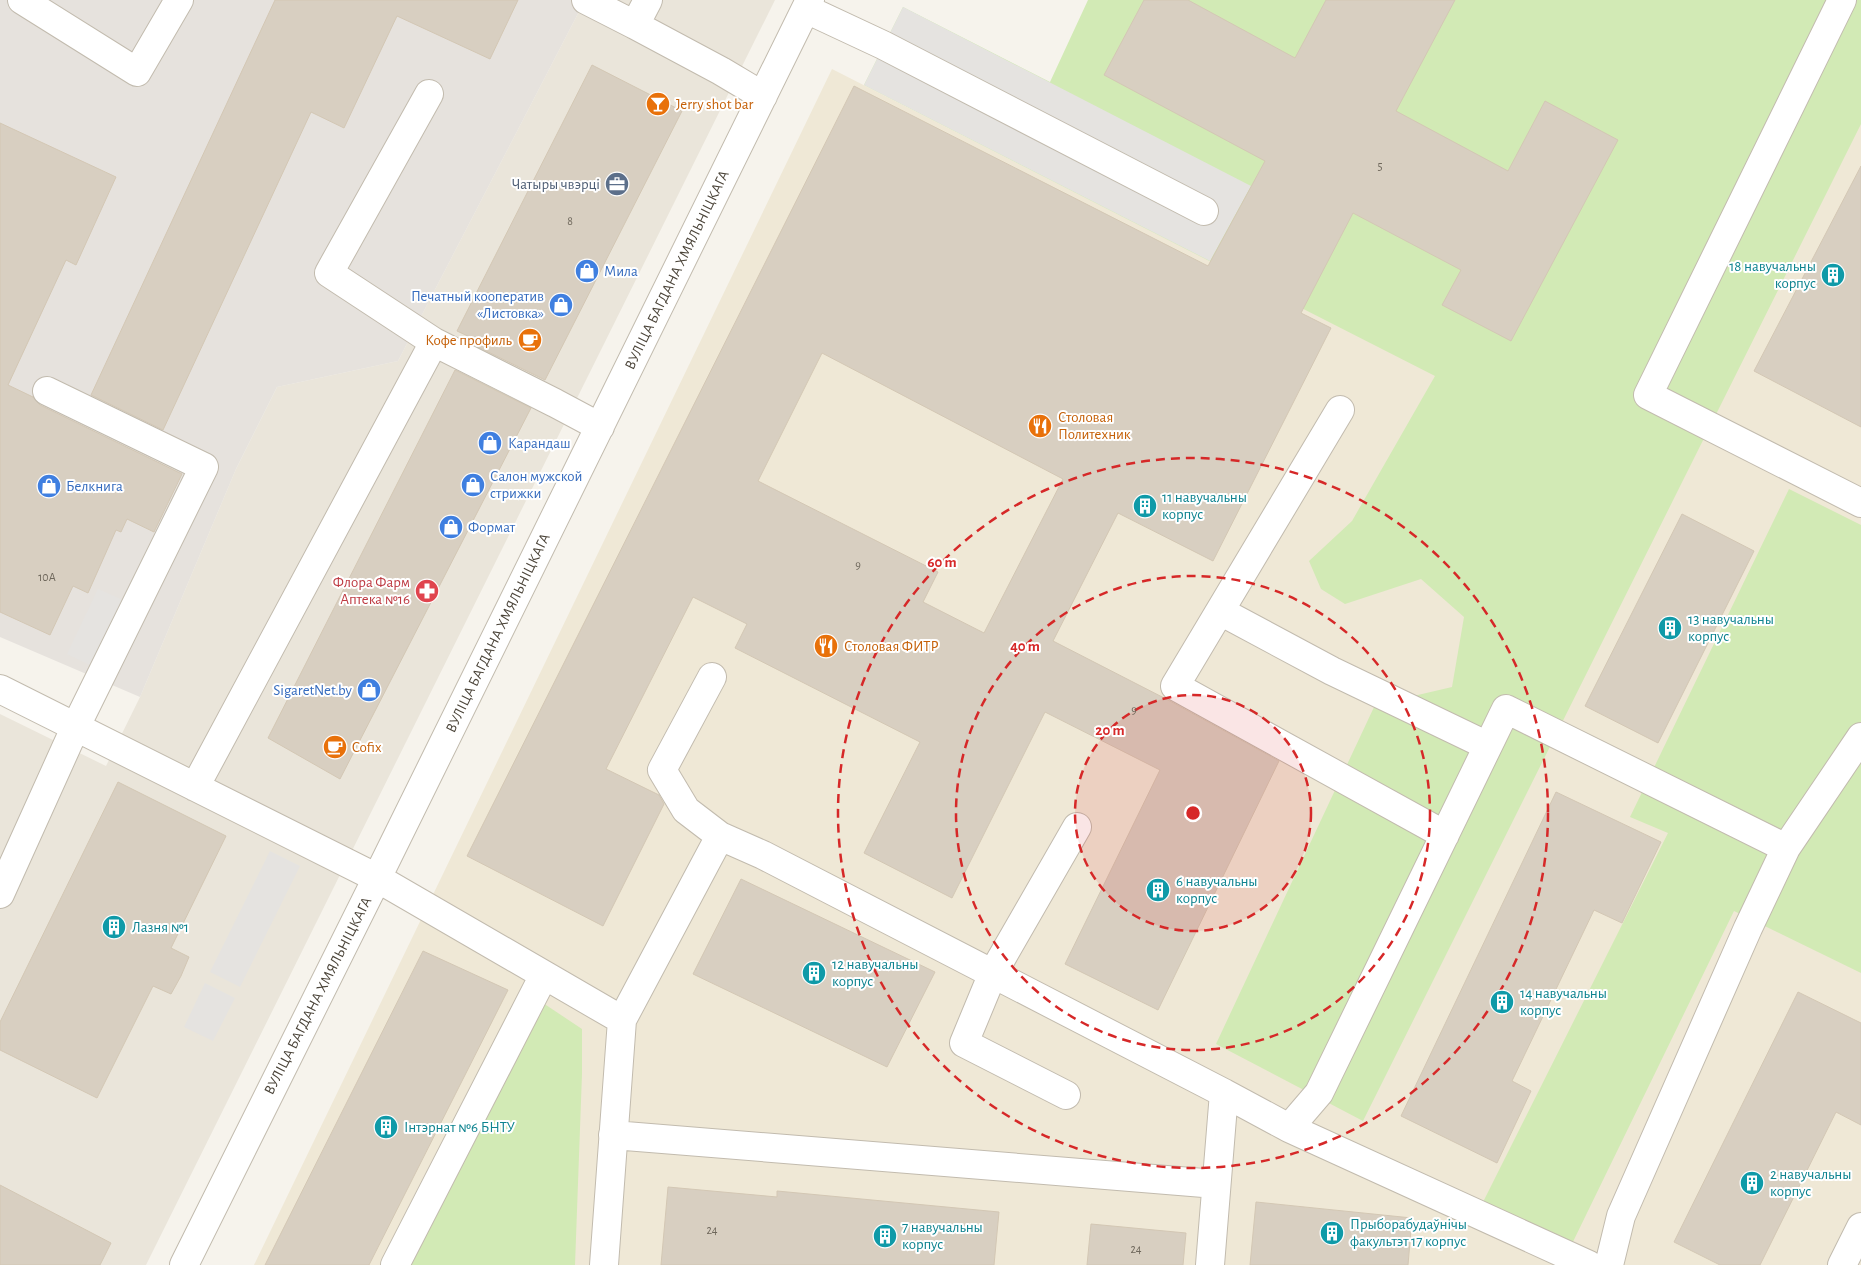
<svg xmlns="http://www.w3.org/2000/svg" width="1861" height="1265" viewBox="0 0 1861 1265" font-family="'Alegreya Sans',sans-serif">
  <rect width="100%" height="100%" fill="#f6f3ec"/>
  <path fill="#eae5da" d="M 585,0 L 775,0 L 146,1265 L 0,1265 L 0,714 L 106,766 L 140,697 L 236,469 L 277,387 L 398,361 Z"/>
  <path fill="#e6e2dd" d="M 0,0 L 585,0 L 398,361 L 277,387 L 236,469 L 140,697 L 0,637 Z"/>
  <path fill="#efe8d6" d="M 1861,12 L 1861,1265 L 254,1265 L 832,69 L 1210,261 Z"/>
  <path fill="#d2eab5" d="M 1088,0 L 1861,0 L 1861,124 L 1363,1121 L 1216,1044 L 1375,705 L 1452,687 L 1464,617 L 1421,579 L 1345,604 L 1321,589 L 1309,561 L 1352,521 L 1435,376 L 864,85 L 903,7 L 1050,82 Z
    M 1789,489 L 1861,525 L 1861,973 L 1734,911 L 1568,1252 L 1478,1212 L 1668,833 L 1630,817 Z
    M 528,993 L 582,1029 L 582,1074 L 575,1265 L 392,1265 Z"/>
  <path fill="#e5e3e0" d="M 903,7 L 1251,186 L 1210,261 L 864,85 Z
    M 98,589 L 123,600 L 92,666 L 67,654 Z
    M 270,851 L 300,866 L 240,987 L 210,972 Z
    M 205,983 L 235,998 L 213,1041 L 184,1027 Z"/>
  <path fill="#d8cfc1" stroke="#d3c7b4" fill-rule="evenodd" d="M 275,0 L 518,0 L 490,59 L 397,16 L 344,128 L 311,112 L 163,430 L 91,395 Z
    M 1144,0 L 1188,0 L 1295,58 L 1326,0 L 1455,0 L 1396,111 L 1508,171 L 1545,101 L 1618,140 L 1511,341 L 1442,305 L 1461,270 L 1353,213 L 1301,313 L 1331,328 L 1213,561 L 1118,513 L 1053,641 L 1168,700 L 1279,761 L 1158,1010 L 1065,964 L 1160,770 L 1045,712 L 952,898 L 864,853 L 920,742 L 735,648 L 747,624 L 693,597 L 606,769 L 659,795 L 664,804 L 603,926 L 467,856 L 854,86 L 1208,266 L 1265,161 L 1104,75 ZM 822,353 L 1063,479 L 984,633 L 923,602 L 938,572 L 758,481 Z
    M 592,65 L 682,111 L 545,380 L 470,343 L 472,338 L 457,331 Z
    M 0,123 L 116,177 L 76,265 L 66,260 L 8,385 L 33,397 L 40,405 L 182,474 L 154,532 L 127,519 L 121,532 L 116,530 L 88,593 L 73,586 L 50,635 L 0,612 Z
    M 1861,166 L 1861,427 L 1754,371 Z
    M 455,370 L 531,408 L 340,779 L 268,738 Z
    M 1682,514 L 1754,551 L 1658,743 L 1585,706 Z
    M 118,782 L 226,836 L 171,948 L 189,957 L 181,976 L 171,994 L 153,986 L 97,1098 L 0,1050 L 0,1022 Z
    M 1556,792 L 1661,842 L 1622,923 L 1594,910 L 1512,1081 L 1531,1091 L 1497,1163 L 1401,1116 Z
    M 741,879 L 935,972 L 887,1067 L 693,974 Z
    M 423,951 L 508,990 L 369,1265 L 265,1265 Z
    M 1798,992 L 1861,1023 L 1861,1125 L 1836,1112 L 1760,1265 L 1720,1265 L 1674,1242 Z
    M 0,1185 L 111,1243 L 100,1265 L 0,1265 Z
    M 668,1187 L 777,1197 L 777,1191 L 999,1212 L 994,1265 L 661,1265 Z
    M 1256,1202 L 1412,1218 L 1408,1265 L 1250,1265 Z
    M 1091,1224 L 1186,1233 L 1183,1265 L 1087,1265 Z"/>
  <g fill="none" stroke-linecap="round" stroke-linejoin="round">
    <g stroke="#c2bbae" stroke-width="30">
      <path id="minor" d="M 22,0 L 137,72 L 179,0
        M 586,0 L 635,25
        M 648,0 L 635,25 L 721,71 L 763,96
        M 1842,0 L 1648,395 L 1861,503
        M 806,9 L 883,45 L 1204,211
        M 429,94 L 329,273 L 434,342 L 555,403 L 600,427
        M 1340,410 L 1175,686 L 1445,835
        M 1220,611 L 1332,671 L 1488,746
        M 712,677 L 662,770 L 686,810 L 720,836
        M 0,689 L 377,878 L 622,1020 L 720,836 L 763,855 L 1224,1093
        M 195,787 L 434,342
        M 0,894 L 75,728 L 204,467 L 47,391
        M 1066,1095 L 964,1043 L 993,973 L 1077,827
        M 613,1135 L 1216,1184
        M 184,1265 L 377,878 L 810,0
        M 395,1265 L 544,975
        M 604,1265 L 622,1020
        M 1210,1265 L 1224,1093 L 1289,1128
        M 1589,1265 L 1289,1128 L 1319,1093 L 1506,709 L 1786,848
        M 1609,1265 L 1621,1216 L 1748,928 L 1786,848 L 1861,737
        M 1842,1265 L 1861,1227"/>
    </g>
    <use href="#minor" stroke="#fff" stroke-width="28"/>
  </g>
  <circle cx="1193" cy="813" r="118" fill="#d62828" fill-opacity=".12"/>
  <g fill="none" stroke="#d62828" stroke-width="2.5" stroke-dasharray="9 6">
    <circle cx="1193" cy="813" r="118"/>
    <circle cx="1193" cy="813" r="237"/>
    <circle cx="1193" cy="813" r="355"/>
  </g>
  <defs>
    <g id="bar-disc" transform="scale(1.25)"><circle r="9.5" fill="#e8710a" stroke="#fff"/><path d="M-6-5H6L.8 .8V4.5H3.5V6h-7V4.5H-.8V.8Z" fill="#fff"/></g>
    <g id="office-disc" transform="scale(1.25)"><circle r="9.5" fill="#5c6f8a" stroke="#fff"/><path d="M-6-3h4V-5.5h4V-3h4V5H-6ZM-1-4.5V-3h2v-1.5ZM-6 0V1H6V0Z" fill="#fff"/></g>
    <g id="shop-disc" transform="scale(1.25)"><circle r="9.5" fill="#3f7fe0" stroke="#fff"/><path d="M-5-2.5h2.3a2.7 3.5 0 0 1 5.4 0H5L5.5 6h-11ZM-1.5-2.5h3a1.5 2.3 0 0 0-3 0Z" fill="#fff"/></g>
    <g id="building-disc" transform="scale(1.25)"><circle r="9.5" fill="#0f9aa8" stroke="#fff"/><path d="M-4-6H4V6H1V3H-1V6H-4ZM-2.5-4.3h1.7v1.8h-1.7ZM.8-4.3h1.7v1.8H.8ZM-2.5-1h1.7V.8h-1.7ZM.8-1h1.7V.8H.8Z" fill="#fff"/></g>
    <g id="cafe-disc" transform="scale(1.25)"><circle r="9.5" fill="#e8710a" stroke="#fff"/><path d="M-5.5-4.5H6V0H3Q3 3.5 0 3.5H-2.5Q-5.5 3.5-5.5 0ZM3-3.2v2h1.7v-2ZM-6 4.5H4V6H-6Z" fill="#fff"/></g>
    <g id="restaurant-disc" transform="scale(1.25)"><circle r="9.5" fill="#e8710a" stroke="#fff"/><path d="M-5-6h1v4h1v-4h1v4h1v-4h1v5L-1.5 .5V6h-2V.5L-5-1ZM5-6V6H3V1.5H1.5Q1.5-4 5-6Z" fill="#fff"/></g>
    <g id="pharmacy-disc" transform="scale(1.25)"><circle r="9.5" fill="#e0444e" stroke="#fff"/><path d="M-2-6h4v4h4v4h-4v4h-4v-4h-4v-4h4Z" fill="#fff"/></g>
  </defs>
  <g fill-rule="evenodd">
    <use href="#bar-disc" x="658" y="104"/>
    <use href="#office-disc" x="617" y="184"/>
    <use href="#shop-disc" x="587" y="271"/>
    <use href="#building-disc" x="1833" y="275"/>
    <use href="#shop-disc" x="561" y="305"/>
    <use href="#cafe-disc" x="530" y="340"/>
    <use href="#restaurant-disc" x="1040" y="426"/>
    <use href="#shop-disc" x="490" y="443"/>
    <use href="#shop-disc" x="473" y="485"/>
    <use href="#shop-disc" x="49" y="486"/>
    <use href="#building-disc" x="1145" y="506"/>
    <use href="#shop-disc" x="451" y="527"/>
    <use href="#pharmacy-disc" x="427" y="591"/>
    <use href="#building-disc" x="1670" y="628"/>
    <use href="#restaurant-disc" x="826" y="646"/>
    <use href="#shop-disc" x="369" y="690"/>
    <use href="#cafe-disc" x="335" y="747"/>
    <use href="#building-disc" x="1158" y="890"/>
    <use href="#building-disc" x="114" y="927"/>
    <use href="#building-disc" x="814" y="973"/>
    <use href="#building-disc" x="1502" y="1002"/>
    <use href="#building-disc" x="386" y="1127"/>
    <use href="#building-disc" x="1752" y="1183"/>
    <use href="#building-disc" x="1332" y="1233"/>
    <use href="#building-disc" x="885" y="1236"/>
  </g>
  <g text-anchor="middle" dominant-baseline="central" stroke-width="4" stroke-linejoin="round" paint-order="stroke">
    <g font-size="12" fill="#6e675b">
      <text x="1380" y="166">5</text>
      <text x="570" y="221">8</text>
      <text x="858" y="565">9</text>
      <text x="47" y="577">10А</text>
      <text x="1134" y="710">9</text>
      <text x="712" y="1230">24</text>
      <text x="1136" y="1249">24</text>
    </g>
    <g font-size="15" fill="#c56008" stroke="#fff" text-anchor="start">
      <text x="676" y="104">Jerry shot bar</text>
      <text x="512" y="340" text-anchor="end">Кофе профиль</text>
      <text x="1058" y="417">Столовая<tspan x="1058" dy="17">Политехник</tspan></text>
      <text x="844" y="646">Столовая ФИТР</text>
      <text x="352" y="747">Cofix</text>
    </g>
    <g font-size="15" fill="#4e5e75" stroke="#fff" text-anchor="end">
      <text x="600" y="184">Чатыры чвэрці</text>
    </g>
    <g font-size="15" fill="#0d838f" stroke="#fff" text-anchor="start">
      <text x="1816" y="266" text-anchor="end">18 навучальны<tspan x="1816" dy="17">корпус</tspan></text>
      <text x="1162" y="497">11 навучальны<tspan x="1162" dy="17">корпус</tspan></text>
      <text x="1688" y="619">13 навучальны<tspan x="1688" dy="17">корпус</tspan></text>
      <text x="1176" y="881">6 навучальны<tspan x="1176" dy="17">корпус</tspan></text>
      <text x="132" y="927">Лазня №1</text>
      <text x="832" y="964">12 навучальны<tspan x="832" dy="17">корпус</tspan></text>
      <text x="1520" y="993">14 навучальны<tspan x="1520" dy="17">корпус</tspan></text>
      <text x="404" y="1127">Інтэрнат №6 БНТУ</text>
      <text x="1770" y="1174">2 навучальны<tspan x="1770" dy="17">корпус</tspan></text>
      <text x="1350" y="1224">Прыборабудаўнічы<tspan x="1350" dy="17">факультэт 17 корпус</tspan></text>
      <text x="902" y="1227">7 навучальны<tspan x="902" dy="17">корпус</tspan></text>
    </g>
    <g font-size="15" fill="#4b4439" stroke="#fff">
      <text transform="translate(677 270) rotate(-64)">ВУЛІЦА БАГДАНА ХМЯЛЬНІЦКАГА</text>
      <text transform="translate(498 633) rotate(-64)">ВУЛІЦА БАГДАНА ХМЯЛЬНІЦКАГА</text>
      <text transform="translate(318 996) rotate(-63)">ВУЛІЦА БАГДАНА ХМЯЛЬНІЦКАГА</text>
    </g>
    <g font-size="15" fill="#366cbe" stroke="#fff" text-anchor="start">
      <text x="604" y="271">Мила</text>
      <text x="544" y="296" text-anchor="end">Печатный кооператив<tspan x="544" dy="17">«Листовка»</tspan></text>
      <text x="508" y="443">Карандаш</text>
      <text x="490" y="476">Салон мужской<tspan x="490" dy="17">стрижки</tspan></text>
      <text x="66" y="486">Белкнига</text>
      <text x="468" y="527">Формат</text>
      <text x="352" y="690" text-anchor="end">SigaretNet.by</text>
    </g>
    <g font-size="15" fill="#be3a42" stroke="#fff" text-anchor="end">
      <text x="410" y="582">Флора Фарм<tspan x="410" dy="17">Аптека №16</tspan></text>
    </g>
  </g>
  <circle cx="1193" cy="813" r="8" fill="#d62828" stroke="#fff" stroke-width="2.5"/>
  <g font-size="15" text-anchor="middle" font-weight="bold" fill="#d62828" stroke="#fff" stroke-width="4" stroke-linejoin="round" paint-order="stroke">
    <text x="942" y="567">60 m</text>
    <text x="1025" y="651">40 m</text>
    <text x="1110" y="735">20 m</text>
  </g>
</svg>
